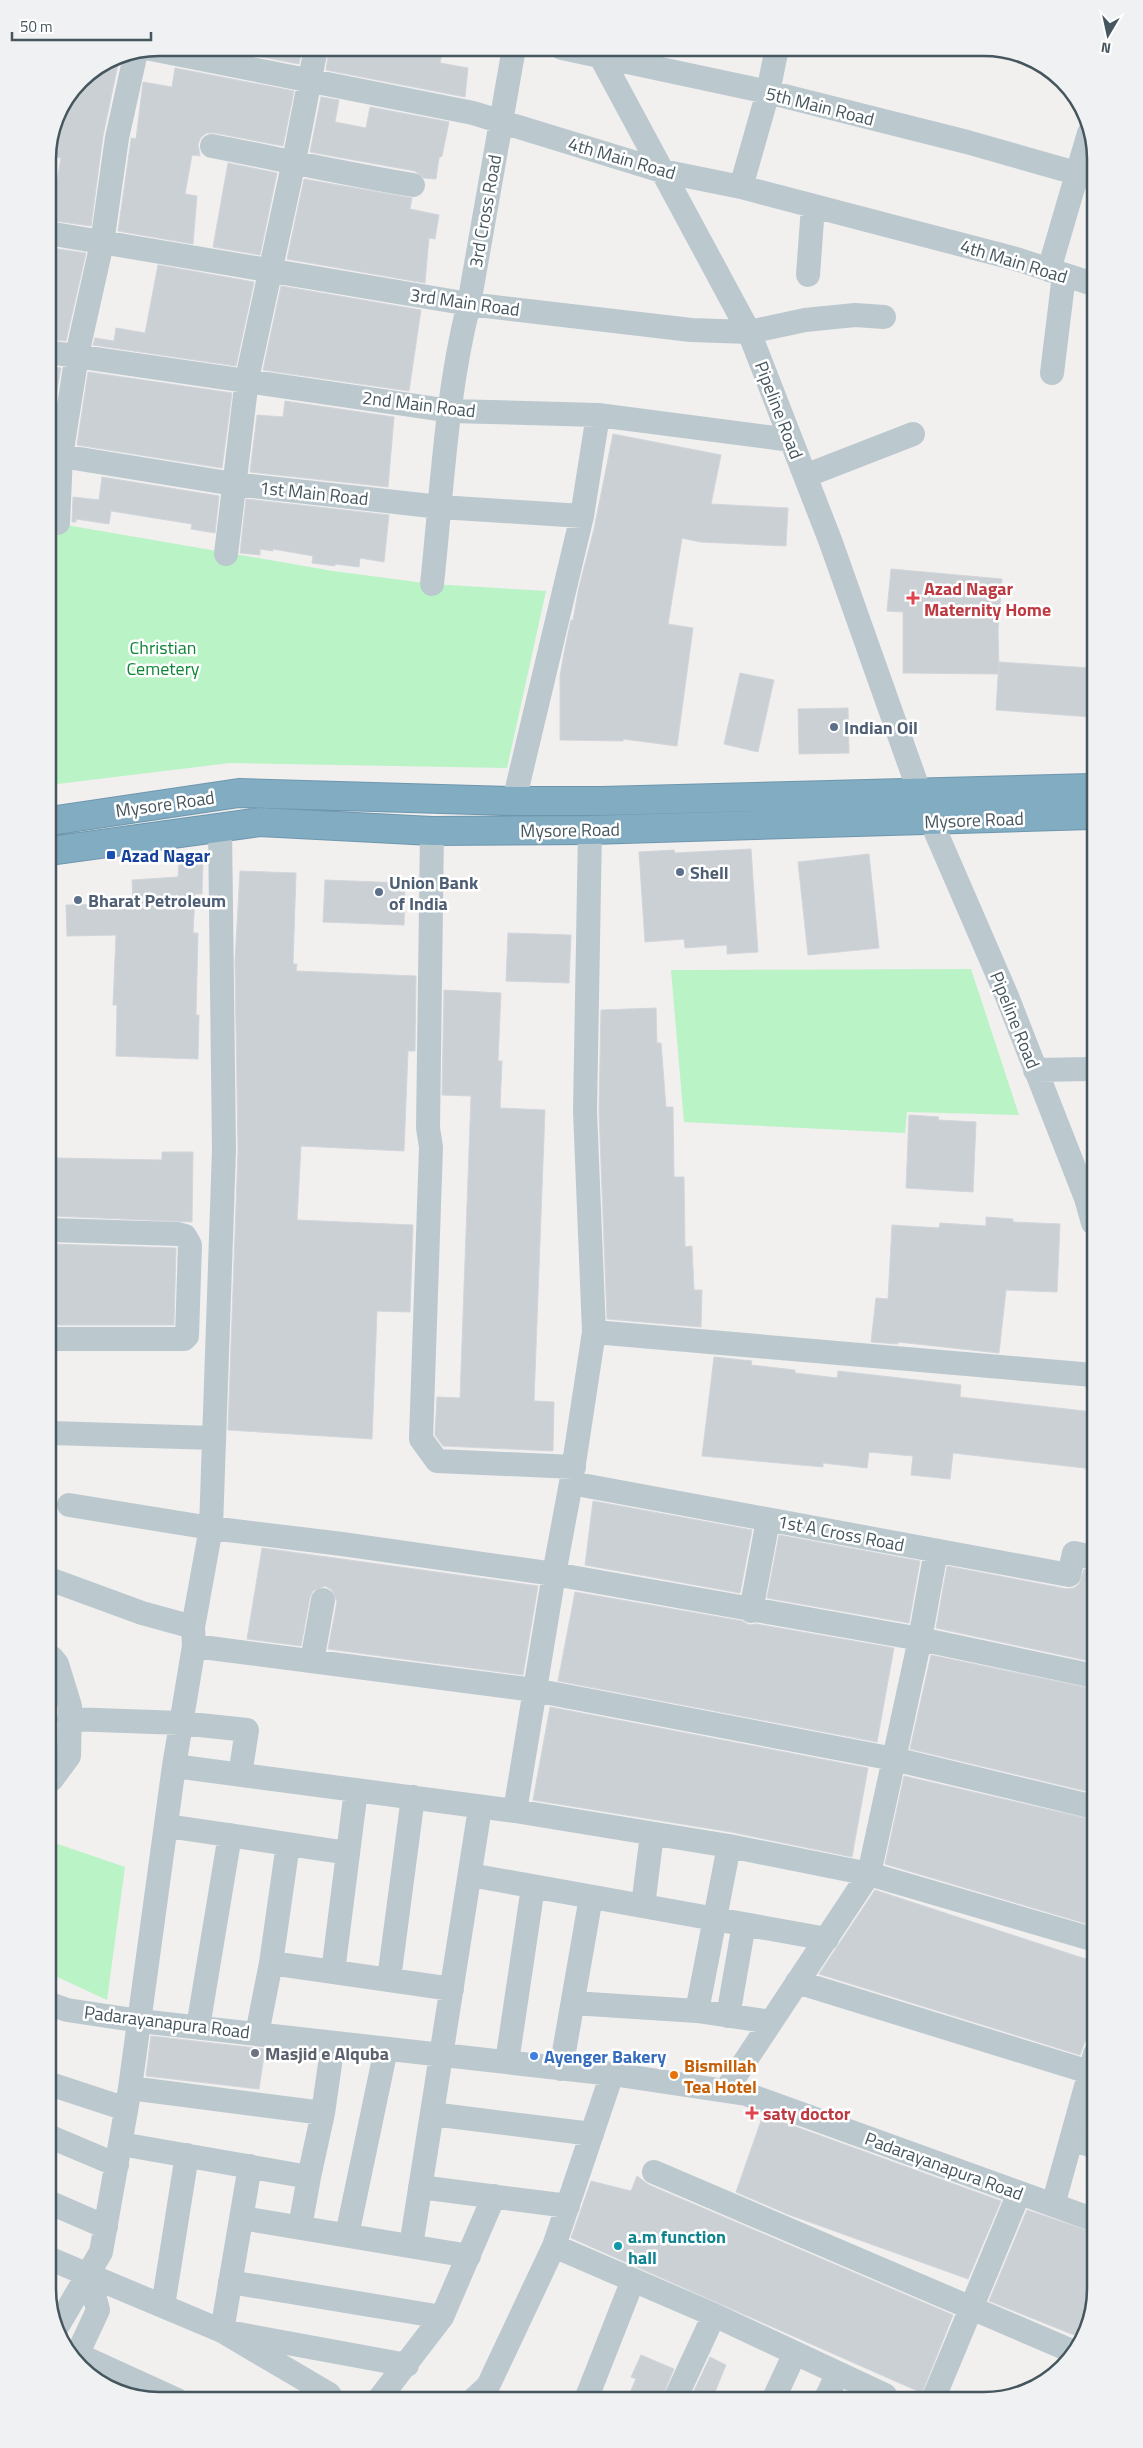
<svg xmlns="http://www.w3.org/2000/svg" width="1143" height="2448" viewBox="0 0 1143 2448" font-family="'Titillium Web',sans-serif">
  <rect width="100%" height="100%" fill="#f2efef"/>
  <path fill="#baf3c6" d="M 49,522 L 333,571 L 432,584 L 546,591 L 507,768 L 230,763 L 49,785 Z
    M 971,969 L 1019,1115 L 907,1112 L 905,1133 L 684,1122 L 671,970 Z
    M 52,1842 L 125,1867 L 107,2000 L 53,1975 Z"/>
  <path fill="#cad0d4" stroke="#d2d6db" d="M 214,48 L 302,48 L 299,64 Z
    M 329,48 L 443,48 L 440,63 L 468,68 L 465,97 L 326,70 Z
    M 120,55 L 103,136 L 91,226 L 48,220 L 48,186 L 56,187 L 61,158 L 48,156 L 56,116 L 80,80 Z
    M 175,68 L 294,91 L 283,146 L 215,133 L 207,133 L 201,137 L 198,144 L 200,156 L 192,155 L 185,194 L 197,196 L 193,244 L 118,231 L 131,140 L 131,138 L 136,139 L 143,82 L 172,87 Z
    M 321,97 L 339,100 L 335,122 L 366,128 L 370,107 L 449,122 L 442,156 L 439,158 L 436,179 L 424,178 L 415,171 L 310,152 Z
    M 228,163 L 277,173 L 260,255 L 213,247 Z
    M 304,179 L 412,198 L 410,209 L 439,215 L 435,239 L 429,238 L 425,283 L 287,259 Z
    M 51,248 L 86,253 L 66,341 L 48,339 L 48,267 Z
    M 158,265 L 254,282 L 236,366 L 93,345 L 95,338 L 114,341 L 116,328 L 145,333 Z
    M 281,286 L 421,310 L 409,391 L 263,370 Z
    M 48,366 L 61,368 L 48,441 Z
    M 88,372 L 232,393 L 222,468 L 77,445 Z
    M 285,401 L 394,417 L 388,487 L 250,472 L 257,415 L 283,417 Z
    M 613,434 L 721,455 L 711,504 L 788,508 L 786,546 L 700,542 L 682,538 L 668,624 L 693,628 L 677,746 L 623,739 L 623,741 L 560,740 L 560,676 L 564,653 L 571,620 L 573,620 L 579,587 L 594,529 Z
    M 102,477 L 219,496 L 215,533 L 191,529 L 192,524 L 111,511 L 109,524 L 76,519 L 76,522 L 72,522 L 73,497 L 99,500 Z
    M 246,499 L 389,515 L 384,562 L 360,558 L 359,567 L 335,564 L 335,566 L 312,563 L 313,556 L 273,549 L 273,551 L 260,549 L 260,555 L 240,553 Z
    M 891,569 L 1002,579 L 998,630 L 999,674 L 903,673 L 903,612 L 887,611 Z
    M 999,662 L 1091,668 L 1091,717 L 996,710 Z
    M 740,673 L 774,680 L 758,752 L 724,744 Z
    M 848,708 L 849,753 L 799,754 L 798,709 Z
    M 751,849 L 758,952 L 727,954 L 727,945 L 685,948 L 684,939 L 645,942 L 639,852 L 674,850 L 675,853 Z
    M 869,854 L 879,948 L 808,955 L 798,862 Z
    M 179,860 L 203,861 L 202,894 L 195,894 L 193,933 L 198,933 L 196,1015 L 199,1015 L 198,1059 L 116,1056 L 117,1005 L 113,1005 L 116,935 L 67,936 L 66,905 L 115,904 L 115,899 L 133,900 L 132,880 L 178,877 Z
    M 240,871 L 296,873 L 293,964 L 297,964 L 296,971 L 416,976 L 415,1051 L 408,1051 L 404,1151 L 301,1146 L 297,1220 L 413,1225 L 410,1312 L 377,1311 L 372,1439 L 228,1430 L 238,1150 L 235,962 Z
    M 325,880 L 405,883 L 404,925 L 323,922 Z
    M 508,933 L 571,935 L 569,983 L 506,981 Z
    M 444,990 L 501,993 L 498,1061 L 502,1061 L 500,1108 L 545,1110 L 534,1401 L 554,1402 L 553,1451 L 443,1446 L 435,1435 L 437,1397 L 460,1398 L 471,1096 L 442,1095 Z
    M 656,1008 L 657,1043 L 661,1043 L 666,1107 L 673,1107 L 674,1177 L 684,1177 L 685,1247 L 692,1246 L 694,1290 L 702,1290 L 701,1327 L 607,1319 L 599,1111 L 601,1010 Z
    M 909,1115 L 939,1117 L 938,1120 L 976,1122 L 973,1192 L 906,1188 Z
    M 162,1152 L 193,1152 L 192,1222 L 54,1216 L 55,1158 L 162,1160 Z
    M 986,1217 L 1013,1219 L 1013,1222 L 1060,1224 L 1057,1292 L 1006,1290 L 999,1353 L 898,1342 L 898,1344 L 871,1342 L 876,1298 L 888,1299 L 892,1225 L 939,1228 L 940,1223 L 986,1226 Z
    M 51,1244 L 176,1248 L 174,1325 L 51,1325 Z
    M 714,1357 L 752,1361 L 751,1365 L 795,1370 L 795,1373 L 837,1378 L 838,1371 L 961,1385 L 960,1397 L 1093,1412 L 1093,1469 L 953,1453 L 950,1479 L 911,1475 L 913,1456 L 869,1452 L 867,1468 L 823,1463 L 823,1467 L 702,1456 Z
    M 593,1501 L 752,1530 L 740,1593 L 585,1565 Z
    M 779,1535 L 920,1561 L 909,1623 L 767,1598 Z
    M 262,1548 L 538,1586 L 523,1675 L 328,1649 L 337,1602 L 332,1590 L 325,1586 L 313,1591 L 310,1597 L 301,1646 L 247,1639 Z
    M 947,1566 L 1067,1589 L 1074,1588 L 1079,1584 L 1084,1569 L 1094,1570 L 1094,1662 L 936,1628 Z
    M 575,1592 L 742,1621 L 749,1625 L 756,1624 L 894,1648 L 877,1742 L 558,1681 Z
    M 931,1655 L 1094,1689 L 1094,1793 L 910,1749 Z
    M 550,1707 L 868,1768 L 852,1857 L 731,1832 L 533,1800 Z
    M 904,1776 L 1094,1820 L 1094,1926 L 885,1864 Z
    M 875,1890 L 1095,1962 L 1095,2014 L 1080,2055 L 819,1974 Z
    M 151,2036 L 265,2049 L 259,2089 L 146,2076 Z
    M 763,2115 L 1001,2201 L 968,2279 L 787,2214 L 736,2192 Z
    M 637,2176 L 649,2185 L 953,2315 L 922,2393 L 571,2238 L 591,2181 L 631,2191 Z
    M 1027,2210 L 1095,2233 L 1096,2289 L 1079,2337 L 989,2301 Z
    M 641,2355 L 674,2369 L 662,2397 L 628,2397 L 636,2379 L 631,2377 Z
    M 710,2357 L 726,2365 L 713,2397 L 691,2397 Z"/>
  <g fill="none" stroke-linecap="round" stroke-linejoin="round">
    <g stroke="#6e97ae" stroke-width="30">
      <path id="highway" d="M 50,821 L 239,793 L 514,801 L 602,801 L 1091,788
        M 50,851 L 260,822 L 432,831 L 590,830 L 1091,815"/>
    </g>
    <path stroke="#bbc9cf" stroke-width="24" d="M 562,48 L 768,92 L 967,142 L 1090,177
      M 596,48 L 749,332 L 830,540 L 919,791
      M 151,49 L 473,113 L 662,171 L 741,187 L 1016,259 L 1090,283
      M 212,146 C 279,159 346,174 413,185
      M 741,187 L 768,92 L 777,48
      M 48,233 L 469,304 L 691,330 L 749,332 L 805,320 L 855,315 L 884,317
      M 1049,270 L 1089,133
      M 808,275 L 813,206
      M 48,352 L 451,411 L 598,415 L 791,440
      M 1052,373 L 1064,275
      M 49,454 L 234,484 L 440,507 L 582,516
      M 805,476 L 913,434
      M 58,523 L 61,456 L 77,355 L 102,243 L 117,138 L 136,52
      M 226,554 L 247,379 L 294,161 L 316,48
      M 432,584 C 442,491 446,394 469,304 L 514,48
      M 514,801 L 582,516 L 598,415
      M 931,821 L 1006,994 L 1086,1198 L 1093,1223
      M 432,831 L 428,1128 L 431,1147 L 421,1439 L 437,1461 L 574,1467
      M 1035,1070 L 1092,1069
      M 51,1230 L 178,1234 L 185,1236 L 190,1245 L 187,1336 L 184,1339 L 51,1339
      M 594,1332 L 1093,1375
      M 51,1433 L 214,1438
      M 571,1483 L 1069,1575 L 1074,1553 L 1093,1557
      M 69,1505 L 211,1528 L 342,1544 L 554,1574 L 920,1639 L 1094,1676
      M 52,1580 L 142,1613 L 193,1627
      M 751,1611 L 768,1520
      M 194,1646 L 534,1690 L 894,1759 L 1094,1807
      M 52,1658 L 57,1664 L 70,1706 L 69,1756 L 52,1779
      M 312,1661 L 323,1600
      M 69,1719 L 181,1723 L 247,1730 L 240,1775
      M 174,1766 L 515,1811 L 729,1846 L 869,1874 L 1095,1940
      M 515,1811 L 554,1574 L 571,1483 L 594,1332 L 585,1111 L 590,830
      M 167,1826 L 288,1844 L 271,1963 L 452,1989
      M 288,1844 L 348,1853
      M 470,1875 L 827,1939
      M 643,1906 L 652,1834
      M 333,1972 L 356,1790
      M 389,1979 L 413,1797
      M 797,1982 L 1089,2072
      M 573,2003 L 697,2011 L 771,2022
      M 53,2005 L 67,2010 L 140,2021 L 612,2074 L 746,2094 L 1095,2220
      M 697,2011 L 729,1846
      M 728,2016 L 744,1924
      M 198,2027 L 230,1835
      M 257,2034 L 271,1963
      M 507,2062 L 533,1887
      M 561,2069 L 591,1897
      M 53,2085 L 126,2109
      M 130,2088 L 323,2113
      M 726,2090 L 869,1874 L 920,1639 L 936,1551
      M 432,2114 L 592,2134
      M 53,2138 L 117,2165
      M 1072,2139 L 1095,2147
      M 121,2144 L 309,2177 L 323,2113 L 333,2043
      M 250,2166 L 222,2331 L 407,2365
      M 654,2172 L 1074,2352
      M 420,2187 L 568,2206
      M 53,2204 L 106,2227
      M 1053,2205 L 1095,2054
      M 242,2218 L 469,2256
      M 300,2227 L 309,2177
      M 347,2235 L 386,2049
      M 411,2246 L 478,1821
      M 554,2246 L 714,2315 L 676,2397
      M 53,2260 L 222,2331 L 329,2394 L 332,2399
      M 230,2282 L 442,2317
      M 163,2306 L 187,2155
      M 714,2315 L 885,2395
      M 56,2329 L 101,2252 L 130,2088 L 174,1766 L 194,1646 L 193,1627 L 211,1528 L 224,1150 L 220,828
      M 74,2353 L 177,2400
      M 77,2355 L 98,2310 L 89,2275
      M 935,2395 L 1019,2193
      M 775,2396 L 795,2353
      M 827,2396 L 838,2373
      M 587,2397 L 633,2280
      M 475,2398 L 488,2386 L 554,2246 L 612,2074
      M 379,2399 L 442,2317 L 494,2196"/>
    <use href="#highway" stroke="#82acc2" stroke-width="28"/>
  </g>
  <g fill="#e0444e" stroke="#fff" stroke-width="2">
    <path d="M910.5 590.5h5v5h5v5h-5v5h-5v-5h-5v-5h5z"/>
    <path d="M749.5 2105.5h5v5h5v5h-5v5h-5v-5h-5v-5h5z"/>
  </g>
  <g fill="#5c6f8a" stroke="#fff" stroke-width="2">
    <circle cx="834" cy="727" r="5"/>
    <circle cx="680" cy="872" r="5"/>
    <circle cx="379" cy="892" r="5"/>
    <circle cx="78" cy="900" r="5"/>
  </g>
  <rect fill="#1a4fb4" stroke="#fff" stroke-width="2" x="106" y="850" width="10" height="10" rx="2.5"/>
  <circle fill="#6b7280" stroke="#fff" stroke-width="2" cx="255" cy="2053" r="5"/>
  <circle fill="#3f7fe0" stroke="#fff" stroke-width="2" cx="534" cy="2056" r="5"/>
  <circle fill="#e8710a" stroke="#fff" stroke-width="2" cx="674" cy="2075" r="5"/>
  <circle fill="#0f9aa8" stroke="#fff" stroke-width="2" cx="618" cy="2246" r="5"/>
  <g text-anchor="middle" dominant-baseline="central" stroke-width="5" stroke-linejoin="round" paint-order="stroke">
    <g font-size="18" fill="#45565e" stroke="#fff">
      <text transform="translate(820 106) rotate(14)">5th Main Road</text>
      <text transform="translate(622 158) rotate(16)">4th Main Road</text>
      <text transform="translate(485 211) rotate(-80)">3rd Cross Road</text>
      <text transform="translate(1014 261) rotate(17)">4th Main Road</text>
      <text transform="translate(465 302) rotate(8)">3rd Main Road</text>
      <text transform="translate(419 404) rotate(7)">2nd Main Road</text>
      <text transform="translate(779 410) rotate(69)">Pipeline Road</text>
      <text transform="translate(314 493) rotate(6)">1st Main Road</text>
      <text transform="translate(165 804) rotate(-8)">Mysore Road</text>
      <text transform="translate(974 820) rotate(-2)">Mysore Road</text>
      <text transform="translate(570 830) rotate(-1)">Mysore Road</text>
      <text transform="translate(1015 1020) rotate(68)">Pipeline Road</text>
      <text transform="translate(841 1533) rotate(11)">1st A Cross Road</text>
      <text transform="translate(167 2022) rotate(7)">Padarayanapura Road</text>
      <text transform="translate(944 2166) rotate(20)">Padarayanapura Road</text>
    </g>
    <g font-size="18" font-weight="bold" fill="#be3a42" stroke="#fff" text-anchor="start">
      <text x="924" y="588">Azad Nagar<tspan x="924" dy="21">Maternity Home</tspan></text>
      <text x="763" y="2113">saty doctor</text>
    </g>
    <g font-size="18" fill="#0f8637" stroke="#fff">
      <text x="163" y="647">Christian<tspan x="163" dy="21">Cemetery</tspan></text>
    </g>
    <g font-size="18" font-weight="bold" fill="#4e5e75" stroke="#fff" text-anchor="start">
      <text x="844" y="727">Indian Oil</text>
      <text x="690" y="872">Shell</text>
      <text x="389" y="882">Union Bank<tspan x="389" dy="21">of India</tspan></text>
      <text x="88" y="900">Bharat Petroleum</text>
    </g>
    <g font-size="18" font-weight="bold" fill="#164399" stroke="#fff" text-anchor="start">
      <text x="121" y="855">Azad Nagar</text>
    </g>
    <g font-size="18" font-weight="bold" fill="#5b616d" stroke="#fff" text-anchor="start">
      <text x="265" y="2053">Masjid e Alquba</text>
    </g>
    <g font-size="18" font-weight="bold" fill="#366cbe" stroke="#fff" text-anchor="start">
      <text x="544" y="2056">Ayenger Bakery</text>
    </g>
    <g font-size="18" font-weight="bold" fill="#c56008" stroke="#fff" text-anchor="start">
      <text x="684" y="2065">Bismillah<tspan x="684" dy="21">Tea Hotel</tspan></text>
    </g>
    <g font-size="18" font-weight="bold" fill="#0d838f" stroke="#fff" text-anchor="start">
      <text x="628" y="2236">a.m function<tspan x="628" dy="21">hall</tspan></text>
    </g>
  </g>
  <path d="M0 0H1143V2448H0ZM159 56H984A103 103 0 0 1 1087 159V2289A103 103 0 0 1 984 2392H159A103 103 0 0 1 56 2289V159A103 103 0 0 1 159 56Z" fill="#f0f1f2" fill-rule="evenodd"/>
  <path fill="none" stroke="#45565e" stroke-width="2.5" d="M159 56H984A103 103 0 0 1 1087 159V2289A103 103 0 0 1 984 2392H159A103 103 0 0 1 56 2289V159A103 103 0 0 1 159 56Z"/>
  <g transform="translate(1108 35) rotate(189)" stroke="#ffffff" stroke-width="4" paint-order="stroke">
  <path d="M0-4L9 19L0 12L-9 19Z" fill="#45565e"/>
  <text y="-8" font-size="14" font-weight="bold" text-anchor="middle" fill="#45565e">N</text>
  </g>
  <path d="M12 32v8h139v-8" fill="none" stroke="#45565e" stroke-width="2.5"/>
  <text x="20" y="32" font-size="15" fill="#45565e" stroke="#ffffff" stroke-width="4" paint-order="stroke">50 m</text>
</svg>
